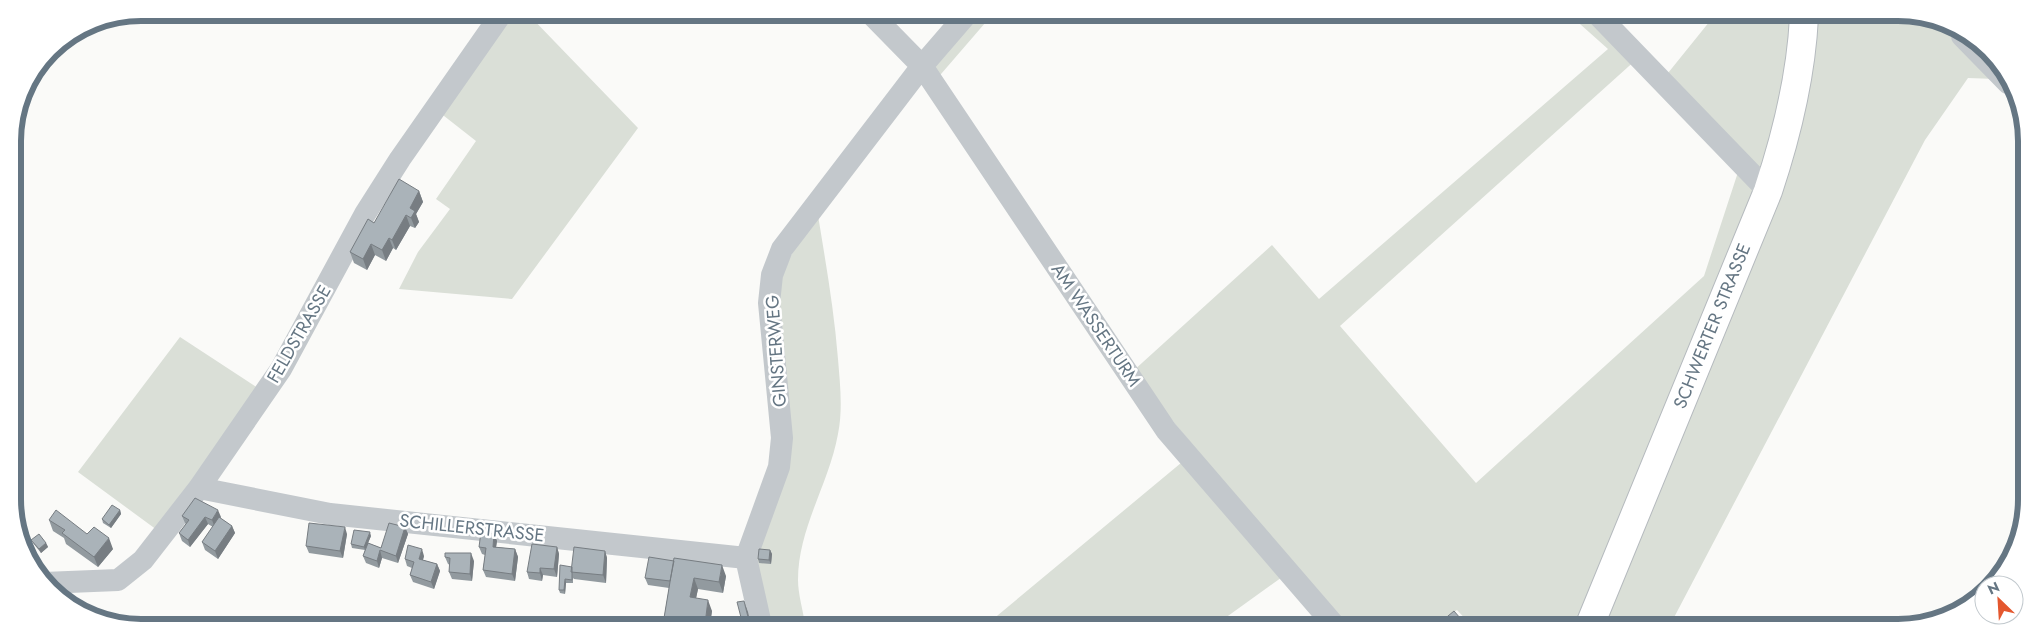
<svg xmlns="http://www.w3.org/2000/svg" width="2039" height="640" viewBox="0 0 2039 640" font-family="Jost,sans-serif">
  <rect width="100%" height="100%" fill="#fafaf8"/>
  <path fill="#dadfd7" d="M 508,13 L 527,13 L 638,128 L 512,299 L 399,289 L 418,252 L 450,209 L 436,199 L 476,141 L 439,112 Z
    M 971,15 L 992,15 L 935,81 L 930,66 Z
    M 1571,16 L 1596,16 L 1638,58 L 1340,326 L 1476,483 L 1704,276 L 1740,166 L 1763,190 L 1583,626 L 1472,626 L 1457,610 L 1435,626 L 1343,626 L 1132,372 L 1272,245 L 1319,299 L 1608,49 Z
    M 1714,16 L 1800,17 L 1764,184 L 1664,78 Z
    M 1811,17 L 1932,17 L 1996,79 L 1968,78 L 1925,140 L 1669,627 L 1596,627 L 1772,192 Z
    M 817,209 C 825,259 834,308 838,359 C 840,384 843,409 838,434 C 829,484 798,528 798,580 C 798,594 803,610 805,625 L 765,625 L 751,557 L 772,500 L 774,286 Z
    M 180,337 L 261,390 L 157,530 L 78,472 Z
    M 1187,458 L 1285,575 L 1214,626 L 986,625 Z
    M 397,617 L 481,624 L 393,624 Z"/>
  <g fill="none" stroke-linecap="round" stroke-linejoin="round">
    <g stroke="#b5babe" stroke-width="30">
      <path id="major" d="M 1589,627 L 1768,191 C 1787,134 1801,77 1804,17"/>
    </g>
    <path stroke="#c3c8cc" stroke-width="22" d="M 871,14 L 922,66 L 1166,430 L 1335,626
      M 1599,16 L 1768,191
      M 1962,36 L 2008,83
      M 199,488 L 330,514 L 746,558
      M 44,583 L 118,580 L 143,560 L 199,488 L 281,369 L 365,214 L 400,159 L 502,13
      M 761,625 L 746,558 L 779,467 L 782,438 L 769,303 L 772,275 L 782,249 L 922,66 L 966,15"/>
    <use href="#major" stroke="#fff" stroke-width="28"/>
  </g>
  <path fill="#929a9f" d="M 419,191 L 423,202 L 416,214 L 419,222 L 415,228 L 410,226 L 396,250 L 393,248 L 386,261 L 375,255 L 367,270 L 354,263 L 350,252 L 374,223 Z
    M 120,510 L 121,514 L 111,528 L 103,523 L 102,519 Z
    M 182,516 L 221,517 L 220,518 L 232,526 L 235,533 L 218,559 L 205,550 L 202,542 L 213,527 L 208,524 L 190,547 L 182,541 L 179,533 L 186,524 L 185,523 Z
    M 49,520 L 113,549 L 98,567 L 66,544 L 64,538 L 53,531 Z
    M 405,527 L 408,534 L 398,563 L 382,558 L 379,568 L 366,563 L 363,556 L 365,550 L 352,548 L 351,544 L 371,536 L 368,543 L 381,548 Z
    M 347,534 L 343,558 L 309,553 L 306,546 Z
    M 494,534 L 497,541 L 496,547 L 515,549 L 518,557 L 515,581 L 486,577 L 483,570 L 485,555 L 482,554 L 479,547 Z
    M 31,540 L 46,543 L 48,547 L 41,553 L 33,543 Z
    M 557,547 L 559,554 L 557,577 L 543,575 L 542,581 L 529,579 L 527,572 Z
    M 770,550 L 772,554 L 771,564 L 759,563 L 758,559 Z
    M 605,551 L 607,558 L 606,583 L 574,579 L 573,578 L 573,583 L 566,583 L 565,594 L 560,593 L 559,590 L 572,567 Z
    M 424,556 L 423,560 L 437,564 L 440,571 L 434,589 L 413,582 L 410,575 L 412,568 L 407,566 L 405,559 Z
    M 445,557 L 474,561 L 472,581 L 452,579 L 449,572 L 450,565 L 448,564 Z
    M 726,576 L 723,593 L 698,589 L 696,598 L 712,611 L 710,624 L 663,624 L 669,588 L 648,585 L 645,578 Z"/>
  <path fill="#777d82" d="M 419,191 L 423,202 L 416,214 L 419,222 L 415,228 L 411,218 L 410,208 Z
    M 406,215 L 410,226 L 396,250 L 392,240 Z
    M 389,238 L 393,248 L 386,261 L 382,250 Z
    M 371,244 L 375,255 L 367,270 L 363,259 Z
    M 120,510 L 121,514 L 111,528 L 109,525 Z
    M 218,510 L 221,517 L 215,528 L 212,520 Z
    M 205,517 L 208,524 L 190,547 L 188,540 Z
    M 232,526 L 235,533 L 218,559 L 215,551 Z
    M 345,527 L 347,534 L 343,558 L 340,551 Z
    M 405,527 L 408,534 L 398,563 L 396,556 Z
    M 370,532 L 371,536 L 365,550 L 364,547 Z
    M 494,534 L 497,541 L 495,554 L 493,547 Z
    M 109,538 L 113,549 L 98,567 L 94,557 Z
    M 46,543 L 48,547 L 41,553 L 39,549 Z
    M 557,547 L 559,554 L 557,577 L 554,569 Z
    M 422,549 L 424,556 L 421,566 L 419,559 Z
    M 515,549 L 518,557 L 515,581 L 512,574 Z
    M 380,550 L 382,558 L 379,568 L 377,561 Z
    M 770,550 L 772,554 L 771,564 L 769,560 Z
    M 605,551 L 607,558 L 606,583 L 603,575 Z
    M 471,553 L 474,561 L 472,581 L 470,574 Z
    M 437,564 L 440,571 L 434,589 L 431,582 Z
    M 722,565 L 726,576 L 723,593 L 719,582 Z
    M 540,568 L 543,575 L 542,581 L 540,573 Z
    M 694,578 L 698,589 L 694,608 L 690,597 Z
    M 565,579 L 566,583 L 565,594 L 564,590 Z
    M 708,600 L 712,611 L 710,624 L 705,624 Z
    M 744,601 L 748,612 L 751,625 L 750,625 Z"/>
  <path fill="#aab3b9" stroke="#777d82" d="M 399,179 L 419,191 L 410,208 L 415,211 L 411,218 L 406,215 L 392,240 L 389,238 L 382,250 L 371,244 L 363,259 L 350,252 L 368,219 L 374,223 Z
    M 195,498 L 218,510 L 212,520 L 205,517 L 188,540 L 179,533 L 189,520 L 182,516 Z
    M 112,505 L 120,510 L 109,525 L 102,519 Z
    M 56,510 L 87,534 L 94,527 L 109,538 L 94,557 L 62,533 L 65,530 L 49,520 Z
    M 219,517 L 232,526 L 215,551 L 202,542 Z
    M 309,523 L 345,527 L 340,551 L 306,546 Z
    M 389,523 L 405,527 L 396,556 L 380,550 L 377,561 L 363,556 L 368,543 L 381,548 Z
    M 354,530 L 370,532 L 364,547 L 351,544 Z
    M 481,532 L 494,534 L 493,547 L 515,549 L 512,574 L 483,570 L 486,548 L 479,547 Z
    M 39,534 L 46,543 L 39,549 L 31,540 Z
    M 532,544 L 557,547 L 554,569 L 540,568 L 540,573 L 527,572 Z
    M 408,545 L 422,549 L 419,559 L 437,564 L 431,582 L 410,575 L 414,562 L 405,559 Z
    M 574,547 L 605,551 L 603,575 L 571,572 Z
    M 759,549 L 770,550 L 769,560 L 758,559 Z
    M 445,553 L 471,553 L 470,574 L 449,572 L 450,558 L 445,557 Z
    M 649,557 L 674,561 L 670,581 L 645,578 Z
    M 674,558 L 722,565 L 719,582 L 694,578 L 690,597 L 708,600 L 705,624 L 674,620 L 673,624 L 663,624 Z
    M 560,565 L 572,567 L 572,580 L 565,579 L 564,590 L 559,590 Z
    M 744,601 L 750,625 L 743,625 L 737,602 Z
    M 1454,611 L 1467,626 L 1436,626 Z"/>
  <g text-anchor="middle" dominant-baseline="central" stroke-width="5" stroke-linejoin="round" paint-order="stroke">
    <g font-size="18" fill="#657683" stroke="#fff">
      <text transform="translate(1096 325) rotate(56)">AM WASSERTURM</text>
      <text transform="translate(1712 326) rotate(-68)">SCHWERTER STRASSE</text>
      <text transform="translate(299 334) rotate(-60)">FELDSTRASSE</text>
      <text transform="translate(776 351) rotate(-94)">GINSTERWEG</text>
      <text transform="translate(472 528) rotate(6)">SCHILLERSTRASSE</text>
    </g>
  </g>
  <path d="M0 0H2039V640H0ZM141 21H1898A120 120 0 0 1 2018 141V499A120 120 0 0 1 1898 619H141A120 120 0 0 1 21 499V141A120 120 0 0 1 141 21Z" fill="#fff" fill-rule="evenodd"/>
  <path fill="none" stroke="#657683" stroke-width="6" d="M141 21H1898A120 120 0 0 1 2018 141V499A120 120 0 0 1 1898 619H141A120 120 0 0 1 21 499V141A120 120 0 0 1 141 21Z"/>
  <g transform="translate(1999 600) rotate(335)"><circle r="24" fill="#ffffff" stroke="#c1c8cd"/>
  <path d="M0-4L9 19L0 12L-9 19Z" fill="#e4572e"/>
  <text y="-8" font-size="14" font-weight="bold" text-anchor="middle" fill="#657683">N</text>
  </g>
</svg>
